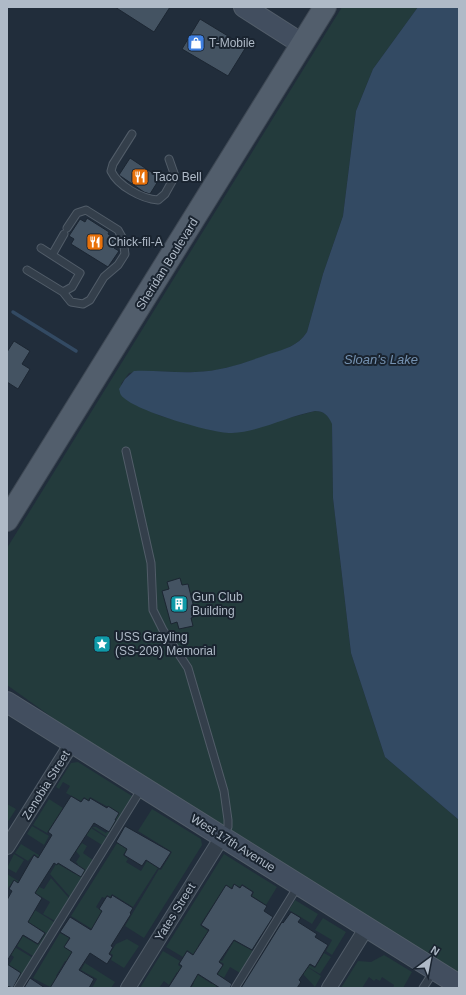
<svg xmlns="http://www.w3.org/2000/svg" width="466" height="995" viewBox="0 0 466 995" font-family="Helvetica,sans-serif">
  <rect width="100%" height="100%" fill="#212d3b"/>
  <path fill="#233b3c" d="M 342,7 L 418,7 L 373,69 L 356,111 L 343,216 L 323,274 L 307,332 C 298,346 285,349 269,355 C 244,363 221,372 194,372 C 172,373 150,369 129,373 L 121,384 L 132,403 L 161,416 L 211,430 L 232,433 L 315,411 C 324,411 328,415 332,423 L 333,498 L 351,653 L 385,757 L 459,820 L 459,974 L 60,723 L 7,685 L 7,548 Z
    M 78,762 L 132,796 L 107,837 L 92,827 L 96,827 L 106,833 L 119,813 L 90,797 L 88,800 L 84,797 L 81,801 L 66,793 L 70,786 L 63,782 L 59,789 L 56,787 L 71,763 Z
    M 49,799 L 63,808 L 47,833 L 33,825 Z
    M 7,804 L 16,809 L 7,823 Z
    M 152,809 L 201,839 L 202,845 L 144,938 L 125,926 L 159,869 L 161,870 L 172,852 L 138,831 Z
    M 32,826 L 49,836 L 44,845 L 27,834 Z
    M 91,828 L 107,838 L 102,845 L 86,835 Z
    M 82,843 L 87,846 L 83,853 L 93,860 L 70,897 L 50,874 L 56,864 L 58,864 L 75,874 L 78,870 L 75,868 L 78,864 L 76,862 L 80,856 L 76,851 Z
    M 117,843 L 127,849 L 123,855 L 128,859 L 126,862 L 141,871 L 147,861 L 158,868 L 133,907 L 112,894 L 110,897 L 107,895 L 105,898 L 102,897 L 96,907 L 102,911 L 99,916 L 100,934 L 71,916 Z
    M 21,844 L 42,857 L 41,859 L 34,854 L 28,861 L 15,853 Z
    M 14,854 L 24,860 L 16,873 L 7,868 Z
    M 224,854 L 277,887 L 266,905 L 252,896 L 254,892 L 242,884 L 240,887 L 234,884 L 231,888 L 226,885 L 200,925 L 208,931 L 198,946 L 201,948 L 196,956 L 187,950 L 183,957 L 166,947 Z
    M 7,874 L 36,892 L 39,887 L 44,889 L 51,878 L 69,898 L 55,921 L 43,914 L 50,902 L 14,880 L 8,888 L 7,887 Z
    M 295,900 L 318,914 L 312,924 L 289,910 Z
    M 30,907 L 54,922 L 33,956 L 17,946 L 23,936 L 38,945 L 46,933 L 20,917 Z
    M 323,918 L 346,932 L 332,955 L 326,951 L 332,940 L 315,930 Z
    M 60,933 L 69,938 L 64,947 L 84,960 L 78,969 L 65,961 L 56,976 L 68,984 L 52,988 L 33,978 Z
    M 127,939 L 139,946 L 124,968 L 111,960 L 113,955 L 110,953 L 116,944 Z
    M 234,941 L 253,951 L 240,973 L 230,967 L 224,978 L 221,976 L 219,980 L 215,978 L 224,964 L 201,950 L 202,949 L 222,961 Z
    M 8,943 L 33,958 L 14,988 L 7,988 L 19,971 L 9,965 L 14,957 L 7,952 Z
    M 163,951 L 180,961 L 178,965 L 193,974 L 190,980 L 177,972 L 169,985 L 164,981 L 159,988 L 140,988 Z
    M 324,953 L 331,957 L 320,974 L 308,967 L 309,965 L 315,968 Z
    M 384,955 L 412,972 L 403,988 L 393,988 L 394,985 L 382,977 L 380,981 L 376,979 L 374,981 L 369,977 L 362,988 L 341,988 L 358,961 L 371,962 Z
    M 85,963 L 115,982 L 111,988 L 92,988 L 97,979 L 81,970 Z
    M 306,966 L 321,976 L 315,987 L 303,974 Z
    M 195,973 L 212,984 L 214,981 L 218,983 L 215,988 L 191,988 L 194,983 L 191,980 Z"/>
  <path fill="#334a63" d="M 418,7 L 459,7 L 459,820 L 385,757 L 351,653 L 333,498 L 332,424 C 328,415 324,411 315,411 C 288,416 259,432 232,433 C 214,434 131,410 121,395 C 120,394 120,391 119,389 L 125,379 L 134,371 C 154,370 175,373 195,372 C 222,371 244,363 269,354 C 285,349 298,346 307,332 L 323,274 L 343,216 L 356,111 L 373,69 Z"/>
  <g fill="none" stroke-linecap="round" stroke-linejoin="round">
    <path stroke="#334a63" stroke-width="3.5" d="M 13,312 L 76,351"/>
  </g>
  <path fill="#445362" stroke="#1c2632" d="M 115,7 L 170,7 L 154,32 Z
    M 200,19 L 246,47 L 228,76 L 182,49 Z
    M 130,158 L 160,178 L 150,194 L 144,192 L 119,175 Z
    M 87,218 L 109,232 L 108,234 L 118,241 L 114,248 L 119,251 L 108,267 L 71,244 L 74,239 L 69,236 L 80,219 L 85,222 Z
    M 14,341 L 30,351 L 22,364 L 30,369 L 18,389 L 7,382 L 7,352 Z
    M 180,578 L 182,585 L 188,584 L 196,616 L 191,618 L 193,626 L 179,629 L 177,622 L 171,624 L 162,591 L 169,589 L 167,582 Z
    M 71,796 L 81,802 L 84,798 L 89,801 L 90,798 L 107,808 L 108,806 L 119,813 L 115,820 L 116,820 L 109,832 L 94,823 L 70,860 L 85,870 L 81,877 L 58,863 L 57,865 L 54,863 L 35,893 L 42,898 L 28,922 L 45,933 L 38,944 L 23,935 L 7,961 L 7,900 L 12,891 L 9,889 L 14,880 L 18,883 L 34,855 L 38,858 L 52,835 L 48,832 Z
    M 125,826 L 171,852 L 160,869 L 146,860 L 142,866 L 124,855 L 127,849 L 116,842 Z
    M 234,884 L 240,888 L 242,885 L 253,892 L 251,896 L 267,906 L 264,911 L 273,917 L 252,950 L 234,940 L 219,962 L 223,965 L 217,974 L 232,984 L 230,988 L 220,988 L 198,974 L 190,988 L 168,988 L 182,966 L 179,964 L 187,951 L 193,955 L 209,930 L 201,925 L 226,885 L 232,889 Z
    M 112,895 L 133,908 L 130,913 L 131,914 L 111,946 L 113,947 L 109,954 L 112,956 L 107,964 L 90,953 L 79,970 L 94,979 L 89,988 L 50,988 L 72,952 L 64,947 L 70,938 L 60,932 L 70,917 L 91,930 L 102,911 L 99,909 L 107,896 L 111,898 Z
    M 291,912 L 301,918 L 298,922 L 317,934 L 315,937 L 328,945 L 315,967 L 310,964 L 299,980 L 301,982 L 297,988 L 241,988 L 282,922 L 283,923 Z
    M 7,964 L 21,973 L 13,988 L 7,986 Z
    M 30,978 L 45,988 L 24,988 Z"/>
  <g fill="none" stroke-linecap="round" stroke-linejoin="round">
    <g stroke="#525d69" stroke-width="9">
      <path id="lane" d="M 132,134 L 113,164 L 111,171 C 118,186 142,199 158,200 L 165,194 L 175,176 L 169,159
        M 41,248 L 80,273 L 72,287 L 63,292
        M 52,255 L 64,234
        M 27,270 L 63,292 L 71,302 L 83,304 L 90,300 L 104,277 L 118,265 L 125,254 L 123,239 L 118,230 L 86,210 L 77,213 L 67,228
        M 126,451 L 151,563 L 153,610 L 163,630 L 188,668 L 224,791 L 228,820 L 228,827 L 223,835
        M 18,988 L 142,788
        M 235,988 L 298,886
        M 423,988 L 434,971"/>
    </g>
    <g stroke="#525d69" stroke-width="16">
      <path id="street" d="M 7,847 L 72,743
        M 128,988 L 222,837
        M 329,988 L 367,927"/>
    </g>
    <g stroke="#525d69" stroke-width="22">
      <path id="secondary" d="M 244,7 L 302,44
        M 7,702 L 459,985"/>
    </g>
    <g stroke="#3e4854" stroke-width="24">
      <path id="primary" d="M 7,520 L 325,7"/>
    </g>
    <use href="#lane" stroke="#343f4b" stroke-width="7"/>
    <use href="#street" stroke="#343f4b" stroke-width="14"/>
    <use href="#secondary" stroke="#424e5f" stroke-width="20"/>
    <use href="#primary" stroke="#525e6c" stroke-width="22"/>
  </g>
  <defs>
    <g id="shop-square" transform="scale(0.9)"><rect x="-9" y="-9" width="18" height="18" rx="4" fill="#3f7fe0" stroke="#1a2430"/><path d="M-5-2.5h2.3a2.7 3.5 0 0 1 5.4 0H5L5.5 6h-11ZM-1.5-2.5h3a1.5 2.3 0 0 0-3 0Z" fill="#fff"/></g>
    <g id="restaurant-square" transform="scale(0.9)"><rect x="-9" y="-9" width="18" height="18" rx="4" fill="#e8710a" stroke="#1a2430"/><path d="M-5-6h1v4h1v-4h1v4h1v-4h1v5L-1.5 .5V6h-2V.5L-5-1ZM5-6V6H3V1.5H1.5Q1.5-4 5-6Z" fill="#fff"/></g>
    <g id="building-square" transform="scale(0.9)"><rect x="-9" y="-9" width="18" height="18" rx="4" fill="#0f9aa8" stroke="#1a2430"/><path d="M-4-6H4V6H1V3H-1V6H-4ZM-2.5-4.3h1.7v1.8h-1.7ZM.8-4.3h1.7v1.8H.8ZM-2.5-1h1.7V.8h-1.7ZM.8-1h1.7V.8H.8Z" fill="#fff"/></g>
    <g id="sight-square" transform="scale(0.9)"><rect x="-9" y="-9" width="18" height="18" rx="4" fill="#0f9aa8" stroke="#1a2430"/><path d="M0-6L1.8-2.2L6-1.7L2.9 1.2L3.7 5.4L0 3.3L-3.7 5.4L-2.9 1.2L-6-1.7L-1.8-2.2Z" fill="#fff"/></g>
  </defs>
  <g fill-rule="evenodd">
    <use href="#shop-square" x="196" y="43"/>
    <use href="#restaurant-square" x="140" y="177"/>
    <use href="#restaurant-square" x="95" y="242"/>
    <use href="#building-square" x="179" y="604"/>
    <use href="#sight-square" x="102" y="644"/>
  </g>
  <g text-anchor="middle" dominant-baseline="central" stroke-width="4" stroke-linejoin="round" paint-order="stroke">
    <g font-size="12" fill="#afbac7" stroke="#1a2430" text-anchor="start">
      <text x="209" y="43">T-Mobile</text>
      <text x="153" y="177">Taco Bell</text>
      <text x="108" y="242">Chick-fil-A</text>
      <text x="192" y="597">Gun Club<tspan x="192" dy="14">Building</tspan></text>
      <text x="115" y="637">USS Grayling<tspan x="115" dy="14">(SS-209) Memorial</tspan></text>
    </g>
    <g font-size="12" fill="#afbac7" stroke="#1a2430">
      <text transform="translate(167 264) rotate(-58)">Sheridan Boulevard</text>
      <text transform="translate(46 785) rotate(-58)">Zenobia Street</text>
      <text transform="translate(233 843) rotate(32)">West 17th Avenue</text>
      <text transform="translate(175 912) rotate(-58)">Yates Street</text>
    </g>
    <g font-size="13" font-style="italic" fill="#7592b1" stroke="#1a2430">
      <text x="381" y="359">Sloan's Lake</text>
    </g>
  </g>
  <rect width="466" height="995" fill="none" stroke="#afbac7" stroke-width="16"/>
  <g transform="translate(430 959) rotate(32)" stroke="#1a2430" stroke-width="3" paint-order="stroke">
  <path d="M0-3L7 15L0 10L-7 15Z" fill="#afbac7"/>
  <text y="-6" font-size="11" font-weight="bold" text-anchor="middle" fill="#afbac7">N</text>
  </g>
</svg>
